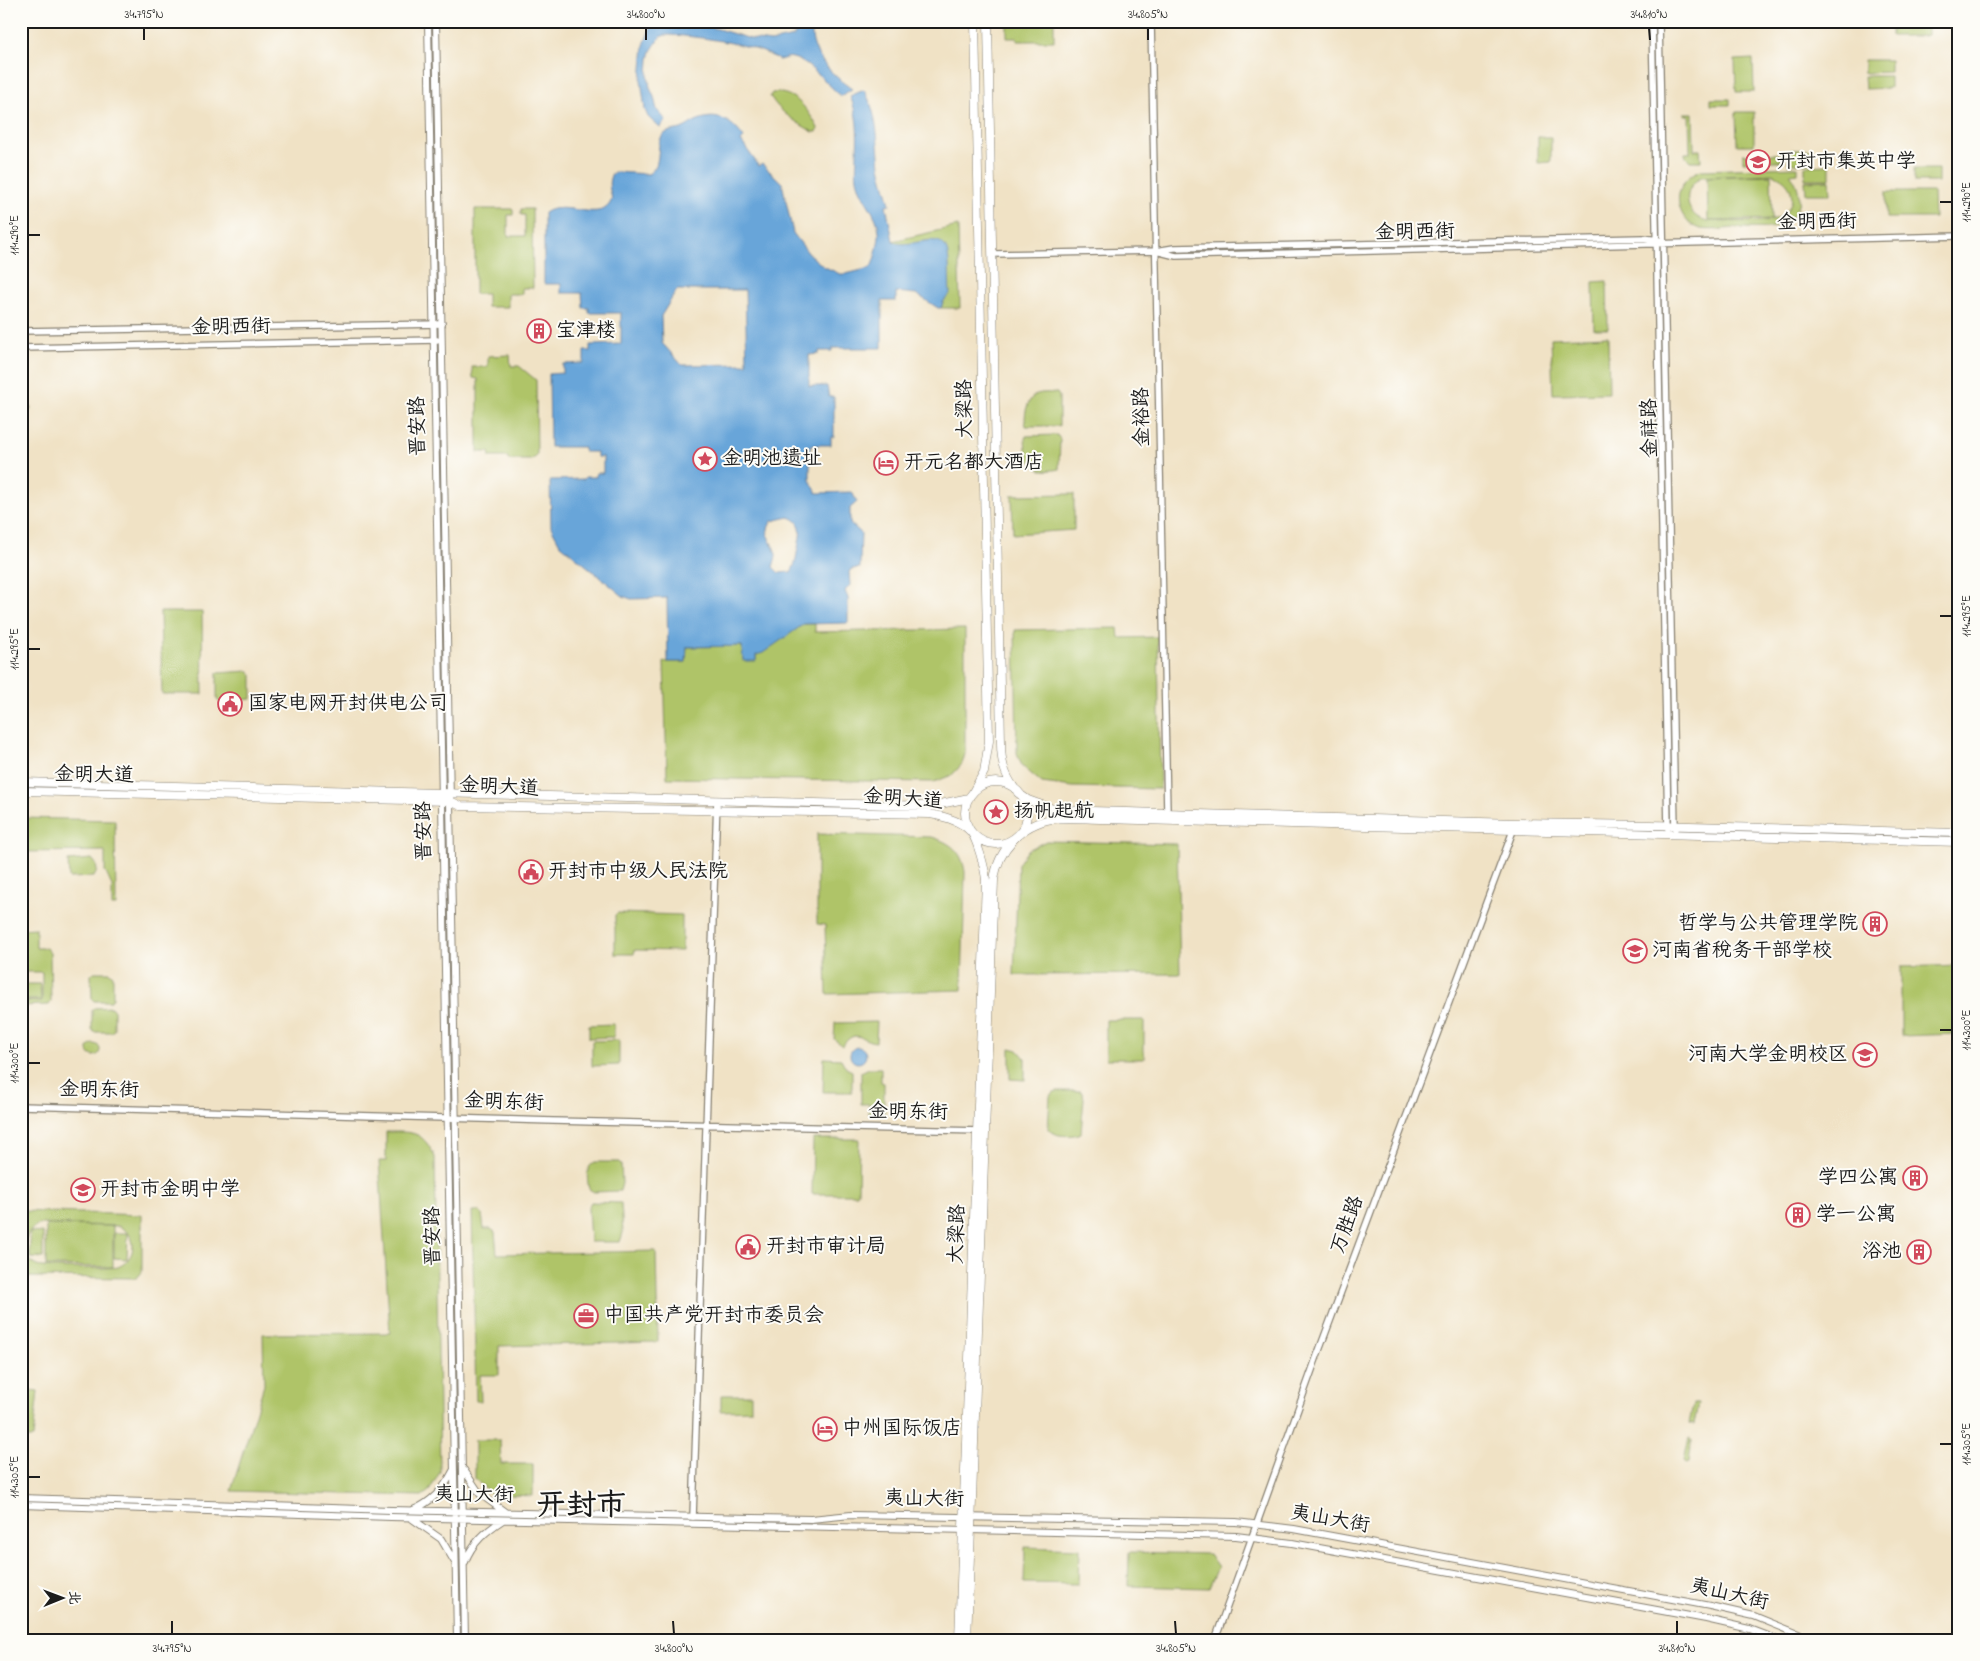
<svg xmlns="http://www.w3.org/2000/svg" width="1980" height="1661" viewBox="0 0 1980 1661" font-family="'Indie Flower','LXGW WenKai TC',sans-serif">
  <rect width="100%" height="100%" fill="#fdfcf7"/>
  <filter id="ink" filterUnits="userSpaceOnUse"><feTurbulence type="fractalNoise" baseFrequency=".02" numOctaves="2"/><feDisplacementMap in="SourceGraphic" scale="10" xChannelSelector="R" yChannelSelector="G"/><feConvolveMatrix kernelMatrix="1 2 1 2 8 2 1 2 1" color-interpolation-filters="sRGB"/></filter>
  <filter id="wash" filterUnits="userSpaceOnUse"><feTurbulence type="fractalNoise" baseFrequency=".0096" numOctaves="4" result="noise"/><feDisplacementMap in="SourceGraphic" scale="20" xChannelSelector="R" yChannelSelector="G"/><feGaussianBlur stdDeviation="1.12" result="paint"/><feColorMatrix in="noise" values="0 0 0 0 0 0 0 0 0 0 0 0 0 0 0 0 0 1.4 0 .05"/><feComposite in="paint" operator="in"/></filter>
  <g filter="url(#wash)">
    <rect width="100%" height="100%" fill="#f0e2c5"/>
    <path fill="#afc468" stroke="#667042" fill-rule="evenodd" d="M 1007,21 L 1054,21 L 1054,41 L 1017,41 L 1017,38 L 1007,38 Z
      M 1891,21 L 1927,21 L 1927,36 L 1891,36 Z
      M 1753,59 L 1754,92 L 1736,92 L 1735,60 Z
      M 1864,60 L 1890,60 L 1890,72 L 1864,73 Z
      M 1864,76 L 1890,76 L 1890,88 L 1865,89 Z
      M 772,93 C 795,90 808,110 818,128 L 817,132 L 813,132 C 796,122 780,113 770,96 Z
      M 1711,99 L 1730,99 L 1730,105 L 1711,105 Z
      M 1736,112 L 1754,112 L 1754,145 L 1737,145 Z
      M 1684,113 L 1693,113 L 1694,150 L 1700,150 L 1701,161 L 1690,161 L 1685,156 L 1685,153 L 1690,153 L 1689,115 L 1684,115 Z
      M 1538,137 L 1551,137 L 1551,162 L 1538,163 Z
      M 1788,150 L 1813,150 L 1813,163 L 1788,164 Z
      M 1743,154 L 1760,154 L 1760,161 L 1743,162 Z
      M 1764,154 L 1781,154 L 1781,161 L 1765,161 Z
      M 1830,165 L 1830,179 L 1805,179 L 1805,166 Z
      M 1798,167 L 1798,173 L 1790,174 C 1805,191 1801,219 1778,226 C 1767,230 1751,228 1740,228 C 1728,228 1713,231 1701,229 C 1686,226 1676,208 1679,194 C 1681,182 1690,174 1701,170 ZM 1772,174 C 1781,177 1789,182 1791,192 C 1794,203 1787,216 1775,219 C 1761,223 1723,221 1706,221 C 1684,215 1681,189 1701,177 Z
      M 1914,169 L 1938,169 L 1938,182 L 1914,182 Z
      M 1771,175 L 1772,219 L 1708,221 L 1707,177 Z
      M 1830,180 L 1831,194 L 1806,194 L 1805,181 Z
      M 1886,192 L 1933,192 L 1934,218 L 1886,218 Z
      M 475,209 L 513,209 L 513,215 L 508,215 L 508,236 L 525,236 L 525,215 L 521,215 L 521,209 L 532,209 L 533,288 L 522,288 L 522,294 L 508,294 L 508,307 L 487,307 L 487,294 L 475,294 Z
      M 958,226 L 960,308 L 941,308 L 945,297 L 931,240 C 919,242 902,248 893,241 Z
      M 1607,281 L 1608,329 L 1594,329 L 1593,282 Z
      M 1608,336 L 1609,393 L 1553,394 L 1551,338 Z
      M 510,355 L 511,366 L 519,366 L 536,380 L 537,456 L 531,460 L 508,460 L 508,457 L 490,457 L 489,452 L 478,452 L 478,379 L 473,378 L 472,367 L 488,367 L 488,356 Z
      M 1057,393 L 1059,396 L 1059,426 L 1026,426 C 1023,417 1027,398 1037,394 C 1042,392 1051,393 1057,393 Z
      M 21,402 L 29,403 L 31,409 L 27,414 L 21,414 Z
      M 1057,435 L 1060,439 L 1059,469 C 1054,470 1048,471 1042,470 C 1030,468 1023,447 1026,436 Z
      M 1074,494 L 1074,530 L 1013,534 L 1012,495 Z
      M 160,612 L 202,612 L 203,694 L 162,694 Z
      M 804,624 L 815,624 L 815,632 L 965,629 L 965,754 L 962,764 L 952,775 L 934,782 L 667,778 L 664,662 L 686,662 L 686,647 L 743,646 L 756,660 L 756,654 Z
      M 1118,628 L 1119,638 L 1158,637 L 1160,789 L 1073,787 L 1042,783 L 1022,766 L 1017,753 L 1015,630 Z
      M 249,671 L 252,675 L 252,699 L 219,702 L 217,699 L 217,673 Z
      M 21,818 L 115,820 L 116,906 L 112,906 L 112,886 L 105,871 L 105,851 L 21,852 Z
      M 817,834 L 932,837 C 951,843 962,851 965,872 L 962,990 L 827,994 L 825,925 L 817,924 Z
      M 1046,841 L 1177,844 L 1180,974 L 1014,975 L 1018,864 L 1028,850 Z
      M 92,859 L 96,864 L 97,871 L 94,877 L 69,878 L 68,861 Z
      M 618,913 L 682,915 L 682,951 L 635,950 L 634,954 L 615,954 L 615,915 Z
      M 36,928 L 36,948 L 46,948 L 50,953 L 51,1002 L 49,1005 L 21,1006 L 21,1002 L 42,1001 L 42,972 L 22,972 L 21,982 L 21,929 Z
      M 1959,965 L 1959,1034 L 1901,1036 L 1901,967 Z
      M 94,972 L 110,972 L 113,975 L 113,998 L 111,1001 L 94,1001 L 92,999 L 91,975 Z
      M 21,984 L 40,984 L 41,1000 L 21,1000 Z
      M 111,1007 L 114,1011 L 114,1030 L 111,1032 L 94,1032 L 92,1029 L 92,1010 L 94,1008 Z
      M 1106,1020 L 1144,1020 L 1144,1059 L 1106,1059 Z
      M 877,1022 L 876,1042 C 861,1041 856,1027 842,1046 L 834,1039 L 835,1023 Z
      M 614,1024 L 614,1037 L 589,1038 L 589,1025 Z
      M 619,1040 L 619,1065 L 592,1066 L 592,1041 Z
      M88 1050a6 6 0 1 1 12 0a6 6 0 1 1-12 0Z
      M 1010,1048 L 1018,1050 L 1025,1058 L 1025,1080 L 1010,1079 Z
      M 824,1058 L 841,1059 L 846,1068 L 852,1071 L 852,1092 L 823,1092 Z
      M 869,1068 L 881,1068 L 881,1082 L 884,1083 L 884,1114 L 869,1114 L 869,1104 L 861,1104 L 861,1072 Z
      M 1057,1091 L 1081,1091 L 1084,1098 L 1081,1133 C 1072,1137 1054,1137 1048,1129 L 1050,1096 L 1052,1093 Z
      M 386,1132 C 413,1132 422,1130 435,1157 L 440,1472 L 429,1491 L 422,1496 L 231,1491 L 264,1385 L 263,1334 L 390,1333 L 379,1161 L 386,1161 Z
      M 813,1139 L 859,1139 L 858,1192 L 857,1194 L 812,1194 Z
      M 595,1162 L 619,1162 L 621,1164 L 622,1183 L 620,1191 L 594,1192 L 589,1189 C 587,1179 585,1167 595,1162 Z
      M 591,1202 L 621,1203 L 623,1233 L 620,1242 L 590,1242 L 588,1208 Z
      M 21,1211 L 142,1215 L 142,1272 L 137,1278 L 21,1277 ZM 40,1224 L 118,1226 C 127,1230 133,1237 133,1246 C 133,1255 126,1264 118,1267 C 111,1269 44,1269 37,1266 C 17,1257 23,1231 40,1224 Z
      M 472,1211 L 478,1211 L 482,1214 L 484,1229 L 491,1229 L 495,1232 L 497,1254 L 656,1251 L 658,1342 L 499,1346 L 499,1375 L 480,1375 L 481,1401 L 476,1401 Z
      M 46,1225 L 113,1226 L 113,1267 L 46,1266 Z
      M 30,1232 L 43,1233 L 43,1258 L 30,1258 Z
      M 114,1233 L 128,1233 L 127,1259 L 114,1258 Z
      M 21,1389 L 38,1391 L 33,1438 L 21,1438 Z
      M 721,1395 L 751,1395 L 751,1410 L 721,1411 Z
      M 1693,1404 L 1698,1404 L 1694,1425 L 1689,1424 Z
      M 1689,1438 L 1692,1440 L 1689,1462 L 1686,1463 L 1684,1461 Z
      M 475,1440 L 500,1440 L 501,1464 L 533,1464 L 533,1496 L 491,1494 L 475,1479 Z
      M 1025,1547 L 1079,1549 L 1078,1584 L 1024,1583 Z
      M 1129,1552 L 1209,1554 L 1218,1567 L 1209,1588 L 1128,1586 Z"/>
    <path fill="#67a5d9" stroke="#42607a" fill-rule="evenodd" d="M 653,21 L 678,21 L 718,29 L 751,39 L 771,42 L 793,37 L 805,21 L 814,21 C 804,49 832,75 852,89 L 841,96 C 828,85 809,62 793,58 C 787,56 783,60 778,60 C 759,44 691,35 665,35 L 660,37 L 651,51 L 649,59 L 648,75 L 650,88 L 654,97 L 657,110 L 666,120 L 660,128 L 648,117 L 645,110 L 641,80 L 644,45 Z
      M 864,90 C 878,114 877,139 880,166 C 882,178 887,191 890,204 L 886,205 L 893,241 C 907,252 943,226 948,254 C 950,267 949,281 950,294 L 943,302 L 941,308 L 938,308 L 916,294 L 896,292 L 896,301 L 882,301 L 882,348 L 832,348 L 832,351 L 819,351 L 819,354 L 809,355 L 809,386 L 827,386 L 829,397 L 834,397 L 834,437 L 831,437 L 831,445 L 810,445 L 810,480 L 817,493 L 852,492 L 857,502 L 850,508 L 850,523 L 861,533 L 860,565 L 860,568 L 851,569 L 849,572 L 850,585 L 845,591 L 848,598 L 848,623 L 804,624 L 763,653 L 756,655 L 756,661 L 743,661 L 742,646 L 687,647 L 686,662 L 668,662 L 667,598 L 631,599 L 623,596 L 560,544 L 551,527 L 550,480 L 584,479 L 585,477 L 596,477 L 596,473 L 603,473 L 603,457 L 597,457 L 597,452 L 584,452 L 584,447 L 550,447 L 549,374 L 563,373 L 563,364 L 584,363 L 584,351 L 590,351 L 590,345 L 621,344 L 621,313 L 589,313 L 589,308 L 583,308 L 582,293 L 561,293 L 561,284 L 544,284 L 544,213 C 564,198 603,226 612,199 C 610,190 607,182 612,174 L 616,172 L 648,174 C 664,165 654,145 663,135 C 668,130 674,131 681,129 C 687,127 692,122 698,120 C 719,112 733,122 744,138 L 741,141 L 759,166 L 762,164 L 782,183 L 793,233 L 809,254 L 823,266 L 840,274 L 846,274 L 870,268 C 874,265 880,238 879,232 C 878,214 862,200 858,183 C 855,173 857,163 857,153 C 858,132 858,115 850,96 ZM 677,290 L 745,290 L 747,364 L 682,365 L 662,343 L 661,316 ZM 789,517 C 805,522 800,536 798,548 C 796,557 796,564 791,572 L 779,573 L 773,567 C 774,563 776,559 776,555 C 774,541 761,537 772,521 Z
      M850 1055a8 8 0 1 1 16 0a8 8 0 1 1-16 0Z"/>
  </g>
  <g filter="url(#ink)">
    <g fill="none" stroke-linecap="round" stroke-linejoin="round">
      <g stroke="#867f70" stroke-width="8">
        <path id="tertiary" d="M 1151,21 L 1167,812
          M 1652,21 L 1668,829
          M 1659,21 L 1675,829
          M 1156,251 L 1176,256 L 1959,236
          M 992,254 L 1156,251 L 1174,248 L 1643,238 L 1659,240
          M 21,331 L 442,324
          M 21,348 L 437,340
          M 21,1106 L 553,1121 L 980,1131
          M 693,1517 L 717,800
          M 1215,1640 L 1317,1356 L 1514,828"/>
      </g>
      <g stroke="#867f70" stroke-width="8">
        <path id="secondary" d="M 428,21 L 457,1640
          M 436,21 L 465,1640
          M 464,1470 L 480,1494 L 505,1512
          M 21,1498 L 391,1510 L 752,1518 L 811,1519 L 851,1515 L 1236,1522 L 1294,1529 L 1710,1606 L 1754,1616 L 1813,1640
          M 21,1505 L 391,1517 L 1236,1536 L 1292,1543 L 1706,1619 L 1750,1629 L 1779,1640
          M 413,1510 C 432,1502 444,1489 453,1471
          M 411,1518 L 441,1539 L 454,1561
          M 465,1562 C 472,1543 486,1531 503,1520"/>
      </g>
      <g stroke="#867f70" stroke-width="9">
        <path id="primary" d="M 988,21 L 1001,743 C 1001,761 1004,774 1015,789
          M 21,782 L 931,806 L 969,798
          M965 813a31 31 0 1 1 62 0a31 31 0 1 1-62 0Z
          M 21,791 L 450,801 L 461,806 L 930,814 C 942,816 961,821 970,831 C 977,838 985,869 986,880 L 959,1640
          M 973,792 L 984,772 L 989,741 L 975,21
          M 1018,793 L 1028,800 L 1056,810 L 1516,823 L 1651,825 L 1959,833
          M 967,1640 L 994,880 C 998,850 1021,824 1052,819 C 1069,817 1087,819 1103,819 L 1959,842"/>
      </g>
      <use href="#tertiary" stroke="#fff" stroke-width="5.5"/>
      <use href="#secondary" stroke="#fff" stroke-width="6"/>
      <use href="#primary" stroke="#fff" stroke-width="8"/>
    </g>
  </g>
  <path fill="none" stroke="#1c1c1c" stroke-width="2" d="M 144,28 L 144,40M 646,28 L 646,40M 1148,28 L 1148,40M 1649,28 L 1650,40M 1940,202 L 1952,202M 28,235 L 40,235M 1940,616 L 1952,616M 28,649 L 40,649M 1940,1030 L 1952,1030M 28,1063 L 40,1063M 1940,1444 L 1952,1444M 28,1477 L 40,1477M 172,1621 L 172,1634M 673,1621 L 674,1634M 1175,1621 L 1176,1634M 1677,1621 L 1677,1634"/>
  <defs>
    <g id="school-ring" transform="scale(1.25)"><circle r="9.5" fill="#fdfcf7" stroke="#d1495b" stroke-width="1.5"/><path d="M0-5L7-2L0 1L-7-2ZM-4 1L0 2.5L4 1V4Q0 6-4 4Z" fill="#d1495b"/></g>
    <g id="building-ring" transform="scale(1.25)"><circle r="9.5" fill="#fdfcf7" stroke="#d1495b" stroke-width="1.5"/><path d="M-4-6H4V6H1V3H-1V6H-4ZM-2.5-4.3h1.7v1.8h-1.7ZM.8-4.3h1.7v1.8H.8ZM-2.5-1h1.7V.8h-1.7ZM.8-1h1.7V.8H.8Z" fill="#d1495b"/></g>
    <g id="sight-ring" transform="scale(1.25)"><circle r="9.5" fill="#fdfcf7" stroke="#d1495b" stroke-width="1.5"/><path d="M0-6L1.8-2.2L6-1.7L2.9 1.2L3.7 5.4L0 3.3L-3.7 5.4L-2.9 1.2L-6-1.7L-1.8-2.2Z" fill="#d1495b"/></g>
    <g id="hotel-ring" transform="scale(1.25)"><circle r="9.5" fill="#fdfcf7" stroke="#d1495b" stroke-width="1.5"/><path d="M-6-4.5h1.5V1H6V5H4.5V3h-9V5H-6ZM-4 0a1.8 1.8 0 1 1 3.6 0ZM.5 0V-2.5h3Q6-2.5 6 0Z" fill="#d1495b"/></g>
    <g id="civic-ring" transform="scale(1.25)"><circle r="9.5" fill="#fdfcf7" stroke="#d1495b" stroke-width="1.5"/><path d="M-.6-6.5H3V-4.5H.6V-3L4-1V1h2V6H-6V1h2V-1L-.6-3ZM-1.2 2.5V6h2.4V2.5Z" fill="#d1495b"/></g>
    <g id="university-ring" transform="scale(1.25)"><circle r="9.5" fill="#fdfcf7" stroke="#d1495b" stroke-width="1.5"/><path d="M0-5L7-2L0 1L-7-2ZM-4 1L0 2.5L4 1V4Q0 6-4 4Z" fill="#d1495b"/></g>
    <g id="office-ring" transform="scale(1.25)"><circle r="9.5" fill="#fdfcf7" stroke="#d1495b" stroke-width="1.5"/><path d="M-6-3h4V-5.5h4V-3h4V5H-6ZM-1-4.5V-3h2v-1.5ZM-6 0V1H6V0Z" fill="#d1495b"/></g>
  </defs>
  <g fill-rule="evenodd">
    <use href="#school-ring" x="1758" y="162"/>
    <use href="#building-ring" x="539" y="331"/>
    <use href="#sight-ring" x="705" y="459"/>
    <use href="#hotel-ring" x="886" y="463"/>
    <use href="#civic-ring" x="230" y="704"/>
    <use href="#sight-ring" x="996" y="812"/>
    <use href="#civic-ring" x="531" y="872"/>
    <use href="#building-ring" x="1875" y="924"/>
    <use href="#university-ring" x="1635" y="951"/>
    <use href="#university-ring" x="1865" y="1055"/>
    <use href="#building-ring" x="1915" y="1178"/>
    <use href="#school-ring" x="83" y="1190"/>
    <use href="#building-ring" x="1798" y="1215"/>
    <use href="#civic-ring" x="748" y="1247"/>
    <use href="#building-ring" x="1919" y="1252"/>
    <use href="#office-ring" x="586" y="1316"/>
    <use href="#hotel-ring" x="825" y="1429"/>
  </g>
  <g text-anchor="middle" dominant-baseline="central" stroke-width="4" stroke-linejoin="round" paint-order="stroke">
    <g font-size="20" fill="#1c1c1c" stroke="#fdfcf7" text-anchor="start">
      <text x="1776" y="162">开封市集英中学</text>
      <text x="556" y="331">宝津楼</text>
      <text x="722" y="459">金明池遗址</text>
      <text x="904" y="463">开元名都大酒店</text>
      <text x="248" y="704">国家电网开封供电公司</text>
      <text x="1014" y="812">扬帆起航</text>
      <text x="548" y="872">开封市中级人民法院</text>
      <text x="1858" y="924" text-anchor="end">哲学与公共管理学院</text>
      <text x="1652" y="951">河南省税务干部学校</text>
      <text x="1848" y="1055" text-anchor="end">河南大学金明校区</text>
      <text x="1898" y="1178" text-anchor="end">学四公寓</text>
      <text x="100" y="1190">开封市金明中学</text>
      <text x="1816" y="1215">学一公寓</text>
      <text x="766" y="1247">开封市审计局</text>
      <text x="1902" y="1252" text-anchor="end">浴池</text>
      <text x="604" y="1316">中国共产党开封市委员会</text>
      <text x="842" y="1429">中州国际饭店</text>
    </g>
    <g font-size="20" fill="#1c1c1c" stroke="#fdfcf7">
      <text transform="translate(1817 223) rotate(-1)">金明西街</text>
      <text transform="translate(1415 233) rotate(-1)">金明西街</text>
      <text transform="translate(231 328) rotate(-1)">金明西街</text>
      <text transform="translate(966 409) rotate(-91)">大梁路</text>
      <text transform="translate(1143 417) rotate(-91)">金裕路</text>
      <text transform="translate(419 426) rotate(-91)">晋安路</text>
      <text transform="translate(1651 428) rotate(-91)">金祥路</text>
      <text transform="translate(94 776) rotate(1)">金明大道</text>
      <text transform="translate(499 788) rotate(3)">金明大道</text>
      <text transform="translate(903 800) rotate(4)">金明大道</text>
      <text transform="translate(425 831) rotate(-91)">晋安路</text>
      <text transform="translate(99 1091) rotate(1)">金明东街</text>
      <text transform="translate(504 1103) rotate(2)">金明东街</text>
      <text transform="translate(908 1113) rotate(1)">金明东街</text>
      <text transform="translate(1348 1225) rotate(-70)">万胜路</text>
      <text transform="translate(958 1234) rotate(-88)">大梁路</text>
      <text transform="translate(434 1236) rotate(-91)">晋安路</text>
      <text transform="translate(474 1496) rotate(1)">夷山大街</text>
      <text transform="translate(924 1500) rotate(1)">夷山大街</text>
      <text transform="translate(1330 1520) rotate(10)">夷山大街</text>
      <text transform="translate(1729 1595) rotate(13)">夷山大街</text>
    </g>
    <g font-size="30" font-weight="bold" fill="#1c1c1c" stroke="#fdfcf7">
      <text x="581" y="1507">开封市</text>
    </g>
  </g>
  <rect width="1980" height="1661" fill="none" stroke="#fdfcf7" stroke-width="55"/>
  <g transform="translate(62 1598) rotate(89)" stroke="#fdfcf7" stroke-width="4" paint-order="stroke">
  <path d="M0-4L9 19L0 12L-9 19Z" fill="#1c1c1c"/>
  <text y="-8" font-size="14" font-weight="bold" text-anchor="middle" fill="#1c1c1c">北</text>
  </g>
  <rect x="28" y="28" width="1924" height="1606" fill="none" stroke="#1c1c1c" stroke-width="2"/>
  <g font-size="12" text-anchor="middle" fill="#1c1c1c">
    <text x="144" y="18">34.795°N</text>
    <text x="646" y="18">34.800°N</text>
    <text x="1148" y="18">34.805°N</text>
    <text x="1649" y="18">34.810°N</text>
    <text transform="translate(1966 202) rotate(-90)" y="4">114.290°E</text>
    <text transform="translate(14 235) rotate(-90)" y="4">114.290°E</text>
    <text transform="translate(1966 616) rotate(-90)" y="4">114.295°E</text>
    <text transform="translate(14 649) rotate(-90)" y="4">114.295°E</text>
    <text transform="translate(1966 1030) rotate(-90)" y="4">114.300°E</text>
    <text transform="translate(14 1063) rotate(-90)" y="4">114.300°E</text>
    <text transform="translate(1966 1444) rotate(-90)" y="4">114.305°E</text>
    <text transform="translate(14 1477) rotate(-90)" y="4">114.305°E</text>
    <text x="172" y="1652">34.795°N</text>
    <text x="674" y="1652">34.800°N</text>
    <text x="1176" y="1652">34.805°N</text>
    <text x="1677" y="1652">34.810°N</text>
  </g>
</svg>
